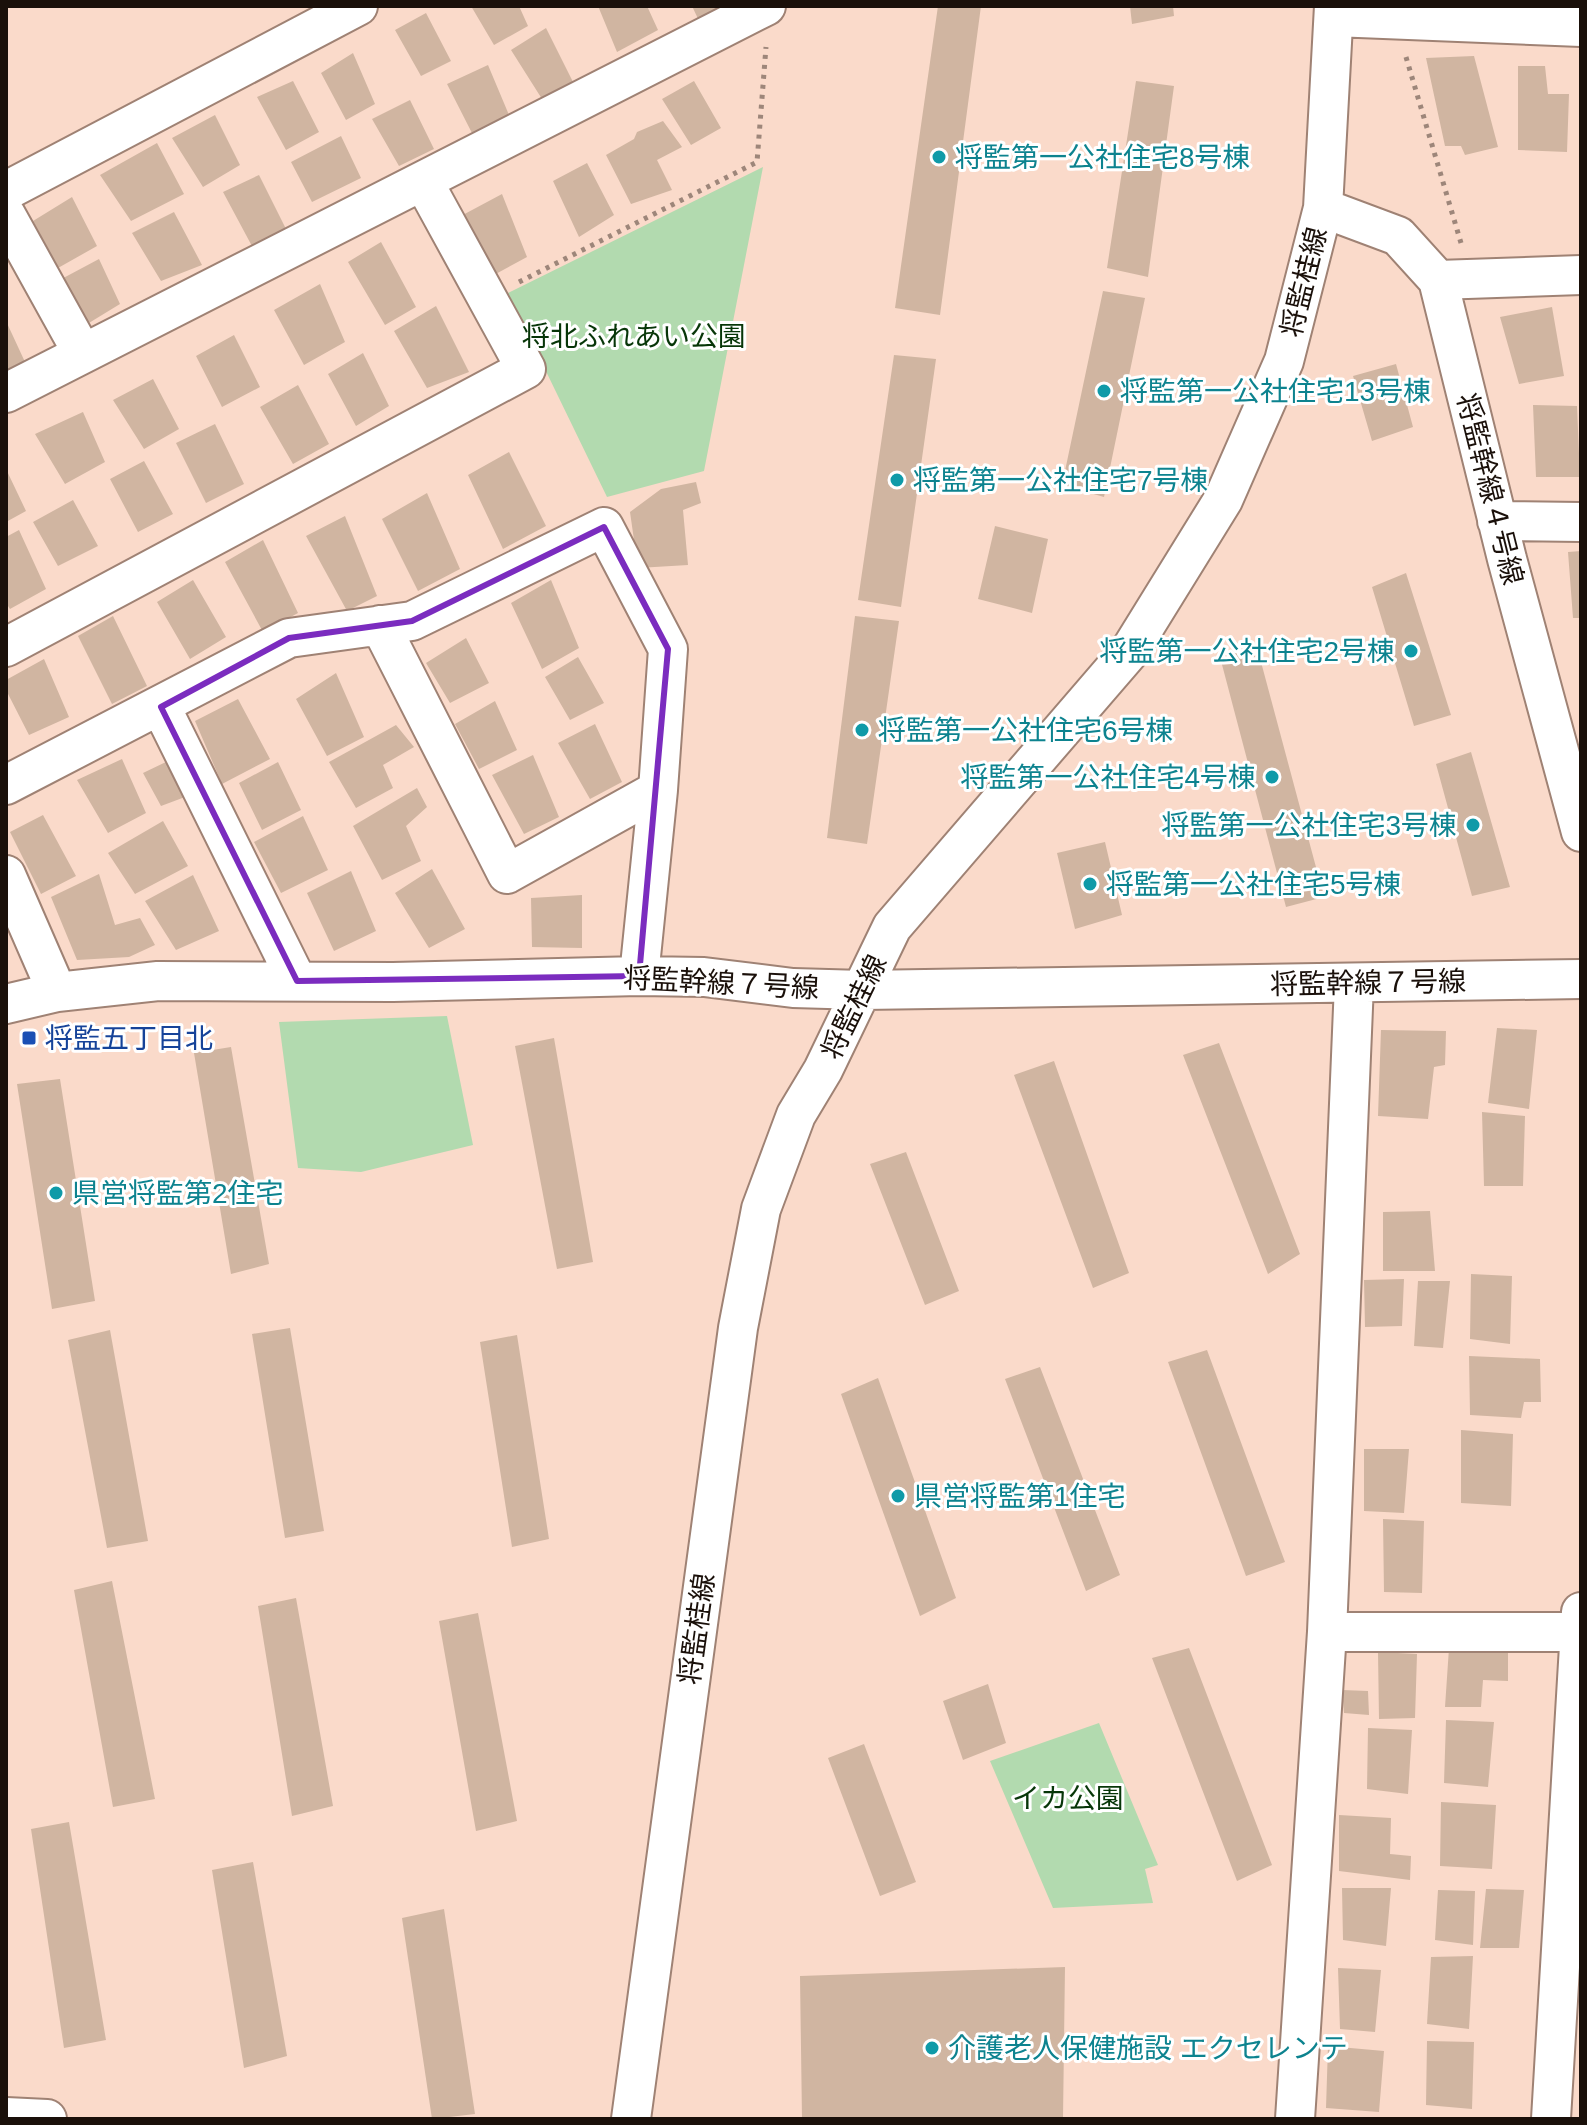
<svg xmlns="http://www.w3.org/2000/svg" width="1587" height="2125" viewBox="0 0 1587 2125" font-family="Helvetica,'Noto Sans JP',sans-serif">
  <rect width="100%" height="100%" fill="#fadaca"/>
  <path fill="#b2daaf" d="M 763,167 L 704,471 L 607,497 L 508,293 Z
    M 447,1016 L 473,1145 L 361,1172 L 298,1168 L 279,1022 Z
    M 1099,1723 L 1158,1865 L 1145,1869 L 1153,1903 L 1053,1908 L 990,1761 Z"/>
  <path fill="#d0b5a1" d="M 471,6 L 519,6 L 528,26 L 494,45 Z
    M 598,6 L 647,6 L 658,30 L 617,52 Z
    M 692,6 L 727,6 L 700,23 Z
    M 938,6 L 981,6 L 940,315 L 895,308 Z
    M 1130,6 L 1173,6 L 1174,16 L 1132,24 Z
    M 426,13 L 451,61 L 421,76 L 395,30 Z
    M 546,28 L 574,84 L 542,99 L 511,50 Z
    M 353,53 L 375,104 L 346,120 L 321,73 Z
    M 1474,56 L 1498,147 L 1465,155 L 1461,146 L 1445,146 L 1426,58 Z
    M 488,65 L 509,115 L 474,137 L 447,84 Z
    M 1518,66 L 1545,66 L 1548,94 L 1569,94 L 1567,152 L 1518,150 Z
    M 293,81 L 319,132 L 286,150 L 257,97 Z
    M 694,81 L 721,128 L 691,145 L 662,99 Z
    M 1136,81 L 1174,86 L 1148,277 L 1107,268 Z
    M 410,100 L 434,149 L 399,166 L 372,119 Z
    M 215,115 L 240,165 L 203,187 L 172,138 Z
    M 663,121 L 682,147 L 657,160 L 672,190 L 631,204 L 606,155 L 634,139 L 637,132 Z
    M 341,136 L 361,178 L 312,202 L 291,162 Z
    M 157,143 L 184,194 L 131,221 L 100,175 Z
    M 587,163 L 614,215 L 579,237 L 553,181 Z
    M 259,175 L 286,229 L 253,248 L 223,192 Z
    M 502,194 L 527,257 L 492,276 L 459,217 Z
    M 72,197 L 97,246 L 58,268 L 33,221 Z
    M 174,212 L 202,265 L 161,281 L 132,233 Z
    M 381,242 L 416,307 L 385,325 L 348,262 Z
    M 99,259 L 120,304 L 84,326 L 54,283 Z
    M 320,284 L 345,342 L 304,365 L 274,310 Z
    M 1103,291 L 1145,298 L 1104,497 L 1062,485 Z
    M 436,306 L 469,372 L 427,388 L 394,331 Z
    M 1552,307 L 1564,376 L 1519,384 L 1500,317 Z
    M 6,321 L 25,362 L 6,372 Z
    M 234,335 L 260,387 L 222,407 L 196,356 Z
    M 363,353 L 389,406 L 356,426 L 328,374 Z
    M 894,355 L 936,359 L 901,607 L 858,600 Z
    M 1396,364 L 1413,427 L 1372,441 L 1353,376 Z
    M 153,379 L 179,429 L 144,449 L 113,400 Z
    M 298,385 L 329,444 L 293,464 L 260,407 Z
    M 1533,405 L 1577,406 L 1580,477 L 1536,477 Z
    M 83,412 L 105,462 L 65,484 L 35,434 Z
    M 215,424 L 244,484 L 206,503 L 176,443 Z
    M 509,452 L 546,526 L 503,549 L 468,475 Z
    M 144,461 L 173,514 L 138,532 L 110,479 Z
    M 6,469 L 26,511 L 6,522 Z
    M 696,482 L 701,503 L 683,510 L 688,565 L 638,568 L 630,512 L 661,489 Z
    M 427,493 L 460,569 L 418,591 L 382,519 Z
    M 73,500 L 98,546 L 58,566 L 33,522 Z
    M 345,516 L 377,596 L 347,611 L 306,536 Z
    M 995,526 L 1048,539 L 1032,613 L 978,599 Z
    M 19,530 L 46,589 L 10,609 L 6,603 L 6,537 Z
    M 263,540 L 298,613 L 263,632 L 225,562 Z
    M 1581,551 L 1581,618 L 1573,618 L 1568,552 Z
    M 1406,573 L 1451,715 L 1414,726 L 1372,587 Z
    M 193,580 L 226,637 L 190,659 L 157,602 Z
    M 551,580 L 579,648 L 542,669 L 511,603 Z
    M 113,616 L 147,686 L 112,704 L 78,636 Z
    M 855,616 L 899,621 L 867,844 L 827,838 Z
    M 466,638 L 489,683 L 450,703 L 426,663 Z
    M 1257,647 L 1324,897 L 1286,907 L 1220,657 Z
    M 578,657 L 604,703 L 570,720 L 545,677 Z
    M 44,659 L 69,717 L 29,735 L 6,690 L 6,680 Z
    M 336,673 L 364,737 L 327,756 L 296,699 Z
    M 238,699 L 270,759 L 222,784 L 195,721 Z
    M 495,701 L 517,750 L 479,769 L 455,724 Z
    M 595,724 L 622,782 L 590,799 L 558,743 Z
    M 396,725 L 414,747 L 383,765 L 393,788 L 356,808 L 329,762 Z
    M 1471,752 L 1510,887 L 1472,896 L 1436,764 Z
    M 533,755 L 559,817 L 524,834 L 492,775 Z
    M 122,759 L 146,813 L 108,833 L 77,780 Z
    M 168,761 L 185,797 L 161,806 L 143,773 Z
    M 278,762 L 301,810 L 262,830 L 239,783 Z
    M 417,788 L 427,807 L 406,826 L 421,861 L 382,880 L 353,826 Z
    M 43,815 L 76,876 L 41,894 L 10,832 Z
    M 303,816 L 328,870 L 281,893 L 254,842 Z
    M 163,821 L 188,866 L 135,894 L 108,853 Z
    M 1105,842 L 1122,915 L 1075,929 L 1057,853 Z
    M 432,869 L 465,929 L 429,948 L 395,893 Z
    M 351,871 L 376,931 L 334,951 L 307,893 Z
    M 99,874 L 115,925 L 140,918 L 155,945 L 129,957 L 77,960 L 51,897 Z
    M 193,875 L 219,931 L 176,950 L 145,901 Z
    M 582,895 L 582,948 L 532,947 L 531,898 Z
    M 1497,1028 L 1537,1030 L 1529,1109 L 1488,1103 Z
    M 1381,1030 L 1446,1031 L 1445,1065 L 1434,1067 L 1428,1119 L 1378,1116 Z
    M 554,1038 L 593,1262 L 557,1269 L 515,1046 Z
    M 1219,1043 L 1300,1254 L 1268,1274 L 1183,1055 Z
    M 231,1047 L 269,1264 L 231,1274 L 194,1053 Z
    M 1054,1061 L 1129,1273 L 1093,1288 L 1014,1075 Z
    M 60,1079 L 95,1301 L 52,1309 L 17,1084 Z
    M 1482,1112 L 1525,1116 L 1523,1186 L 1484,1186 Z
    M 906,1152 L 959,1291 L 925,1305 L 870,1164 Z
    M 1430,1211 L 1435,1271 L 1383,1271 L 1383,1212 Z
    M 1471,1274 L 1512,1276 L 1510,1344 L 1470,1339 Z
    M 1404,1279 L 1402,1326 L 1365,1327 L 1364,1280 Z
    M 1418,1281 L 1450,1281 L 1443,1348 L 1414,1346 Z
    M 290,1328 L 324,1531 L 285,1538 L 252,1334 Z
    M 110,1330 L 148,1541 L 107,1548 L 68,1340 Z
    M 517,1335 L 549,1539 L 512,1547 L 480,1342 Z
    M 1207,1350 L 1285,1562 L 1246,1576 L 1168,1362 Z
    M 1469,1356 L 1540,1359 L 1541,1402 L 1524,1402 L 1521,1418 L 1470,1415 Z
    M 1040,1367 L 1120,1575 L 1086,1591 L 1005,1379 Z
    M 878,1378 L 956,1598 L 920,1616 L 841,1394 Z
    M 1461,1430 L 1513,1434 L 1511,1506 L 1461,1503 Z
    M 1364,1449 L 1409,1449 L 1404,1513 L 1364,1511 Z
    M 1383,1519 L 1424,1521 L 1422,1593 L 1384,1592 Z
    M 112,1581 L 155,1799 L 113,1807 L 74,1590 Z
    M 296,1598 L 333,1806 L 292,1816 L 258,1606 Z
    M 478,1613 L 517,1821 L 476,1831 L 439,1621 Z
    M 1508,1644 L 1508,1681 L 1483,1680 L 1481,1707 L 1445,1707 L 1449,1648 Z
    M 1189,1648 L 1272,1865 L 1237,1881 L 1152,1658 Z
    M 1378,1652 L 1417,1654 L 1415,1718 L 1379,1719 Z
    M 988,1684 L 1006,1743 L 963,1760 L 943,1701 Z
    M 1342,1690 L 1368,1691 L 1369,1715 L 1344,1713 Z
    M 1446,1720 L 1494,1722 L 1488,1787 L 1444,1783 Z
    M 1368,1728 L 1412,1730 L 1408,1794 L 1367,1789 Z
    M 864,1744 L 916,1882 L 880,1896 L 828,1758 Z
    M 1441,1802 L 1496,1805 L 1492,1869 L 1440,1866 Z
    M 1339,1815 L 1391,1818 L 1390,1854 L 1411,1856 L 1410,1880 L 1339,1871 Z
    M 69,1822 L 106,2040 L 64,2048 L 31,1829 Z
    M 253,1862 L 287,2056 L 244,2068 L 212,1870 Z
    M 1342,1888 L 1391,1888 L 1386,1946 L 1343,1940 Z
    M 1486,1889 L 1524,1890 L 1519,1948 L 1480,1948 Z
    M 1438,1890 L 1475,1891 L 1473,1945 L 1435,1940 Z
    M 444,1909 L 475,2114 L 432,2119 L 402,1918 Z
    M 1473,1956 L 1469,2029 L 1427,2024 L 1431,1957 Z
    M 1065,1967 L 1063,2119 L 802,2119 L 800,1976 Z
    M 1338,1968 L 1381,1970 L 1375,2032 L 1340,2029 Z
    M 1427,2041 L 1474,2042 L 1472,2109 L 1426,2105 Z
    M 1328,2046 L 1384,2051 L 1379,2112 L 1326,2108 Z"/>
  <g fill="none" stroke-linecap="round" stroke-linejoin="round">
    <g stroke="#9f8274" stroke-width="42">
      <path id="minor" d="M 1334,17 L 1581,27
        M 6,191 L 358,6
        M 1323,208 L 1398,236 L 1438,280 L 1507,559 L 1581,832
        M 6,215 L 83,354
        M 1438,280 L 1581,275
        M 6,393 L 766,6
        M 1497,521 L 1581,522
        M 380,625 L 507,874 L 658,790
        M 6,647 L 526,369 L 423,181
        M 161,707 L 297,981
        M 6,785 L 289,638 L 412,621 L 604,527 L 668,649 L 658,790 L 639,976
        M 6,875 L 57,992
        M 6,1004 L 57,992 L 158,981 L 393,982 L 639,976 L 704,977 L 793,988 L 863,990 L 1581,979
        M 1327,1632 L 1581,1632
        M 6,2117 L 47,2119
        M 631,2119 L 738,1328 L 761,1209 L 796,1115 L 823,1070 L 892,927 L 1129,652 L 1223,500 L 1284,361 L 1323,208 L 1334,6
        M 1295,2119 L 1327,1632 L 1354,984
        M 1551,2119 L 1581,1612"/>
    </g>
    <path stroke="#9d867a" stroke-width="5" stroke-dasharray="4 6" stroke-linecap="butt" d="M 1406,57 L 1461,243
      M 519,282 L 757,162 L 766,47"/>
    <use href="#minor" stroke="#fff" stroke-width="38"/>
  </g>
  <path fill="none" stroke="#7b2cbf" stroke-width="6" stroke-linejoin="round" d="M 604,527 L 668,649 L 639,976 L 297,981 L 161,707 L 289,638 L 412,621 Z"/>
  <g fill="#0f9aa8" stroke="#fff" stroke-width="3">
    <circle cx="939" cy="157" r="8"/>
    <circle cx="1104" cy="391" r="8"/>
    <circle cx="897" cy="480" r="8"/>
    <circle cx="1411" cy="651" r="8"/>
    <circle cx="862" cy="730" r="8"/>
    <circle cx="1272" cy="777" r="8"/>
    <circle cx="1473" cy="825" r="8"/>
    <circle cx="1090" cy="884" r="8"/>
    <circle cx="56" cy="1193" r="8"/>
    <circle cx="898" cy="1496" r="8"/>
    <circle cx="932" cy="2048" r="8"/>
  </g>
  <rect fill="#1a4fb4" stroke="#fff" stroke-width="3" x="21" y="1030" width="16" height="16" rx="4"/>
  <g text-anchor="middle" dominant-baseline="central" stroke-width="6" stroke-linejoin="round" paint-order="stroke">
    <g font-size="28" fill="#0d838f" stroke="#fff" text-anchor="start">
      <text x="955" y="157">将監第一公社住宅8号棟</text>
      <text x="1120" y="391">将監第一公社住宅13号棟</text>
      <text x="913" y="480">将監第一公社住宅7号棟</text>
      <text x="1395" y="651" text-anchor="end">将監第一公社住宅2号棟</text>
      <text x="878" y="730">将監第一公社住宅6号棟</text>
      <text x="1256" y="777" text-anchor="end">将監第一公社住宅4号棟</text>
      <text x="1457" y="825" text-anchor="end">将監第一公社住宅3号棟</text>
      <text x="1106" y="884">将監第一公社住宅5号棟</text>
      <text x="72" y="1193">県営将監第2住宅</text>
      <text x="914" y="1496">県営将監第1住宅</text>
      <text x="948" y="2048">介護老人保健施設 エクセレンテ</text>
    </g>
    <g font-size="28" fill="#1a100a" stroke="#fff">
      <text transform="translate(1304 282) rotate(-76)">将監桂線</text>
      <text transform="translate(1490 489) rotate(76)">将監幹線４号線</text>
      <text transform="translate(721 983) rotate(3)">将監幹線７号線</text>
      <text transform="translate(1368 983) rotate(-1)">将監幹線７号線</text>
      <text transform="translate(854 1007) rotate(-64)">将監桂線</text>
      <text transform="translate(697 1629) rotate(-82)">将監桂線</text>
    </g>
    <g font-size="28" fill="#073608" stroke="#fff">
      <text x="634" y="336">将北ふれあい公園</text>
      <text x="1068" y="1798">イカ公園</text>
    </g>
    <g font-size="28" fill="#164399" stroke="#fff" text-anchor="start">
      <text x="45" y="1038">将監五丁目北</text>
    </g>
  </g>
  <rect width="1587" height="2125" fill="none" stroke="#1a100a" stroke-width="16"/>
</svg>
